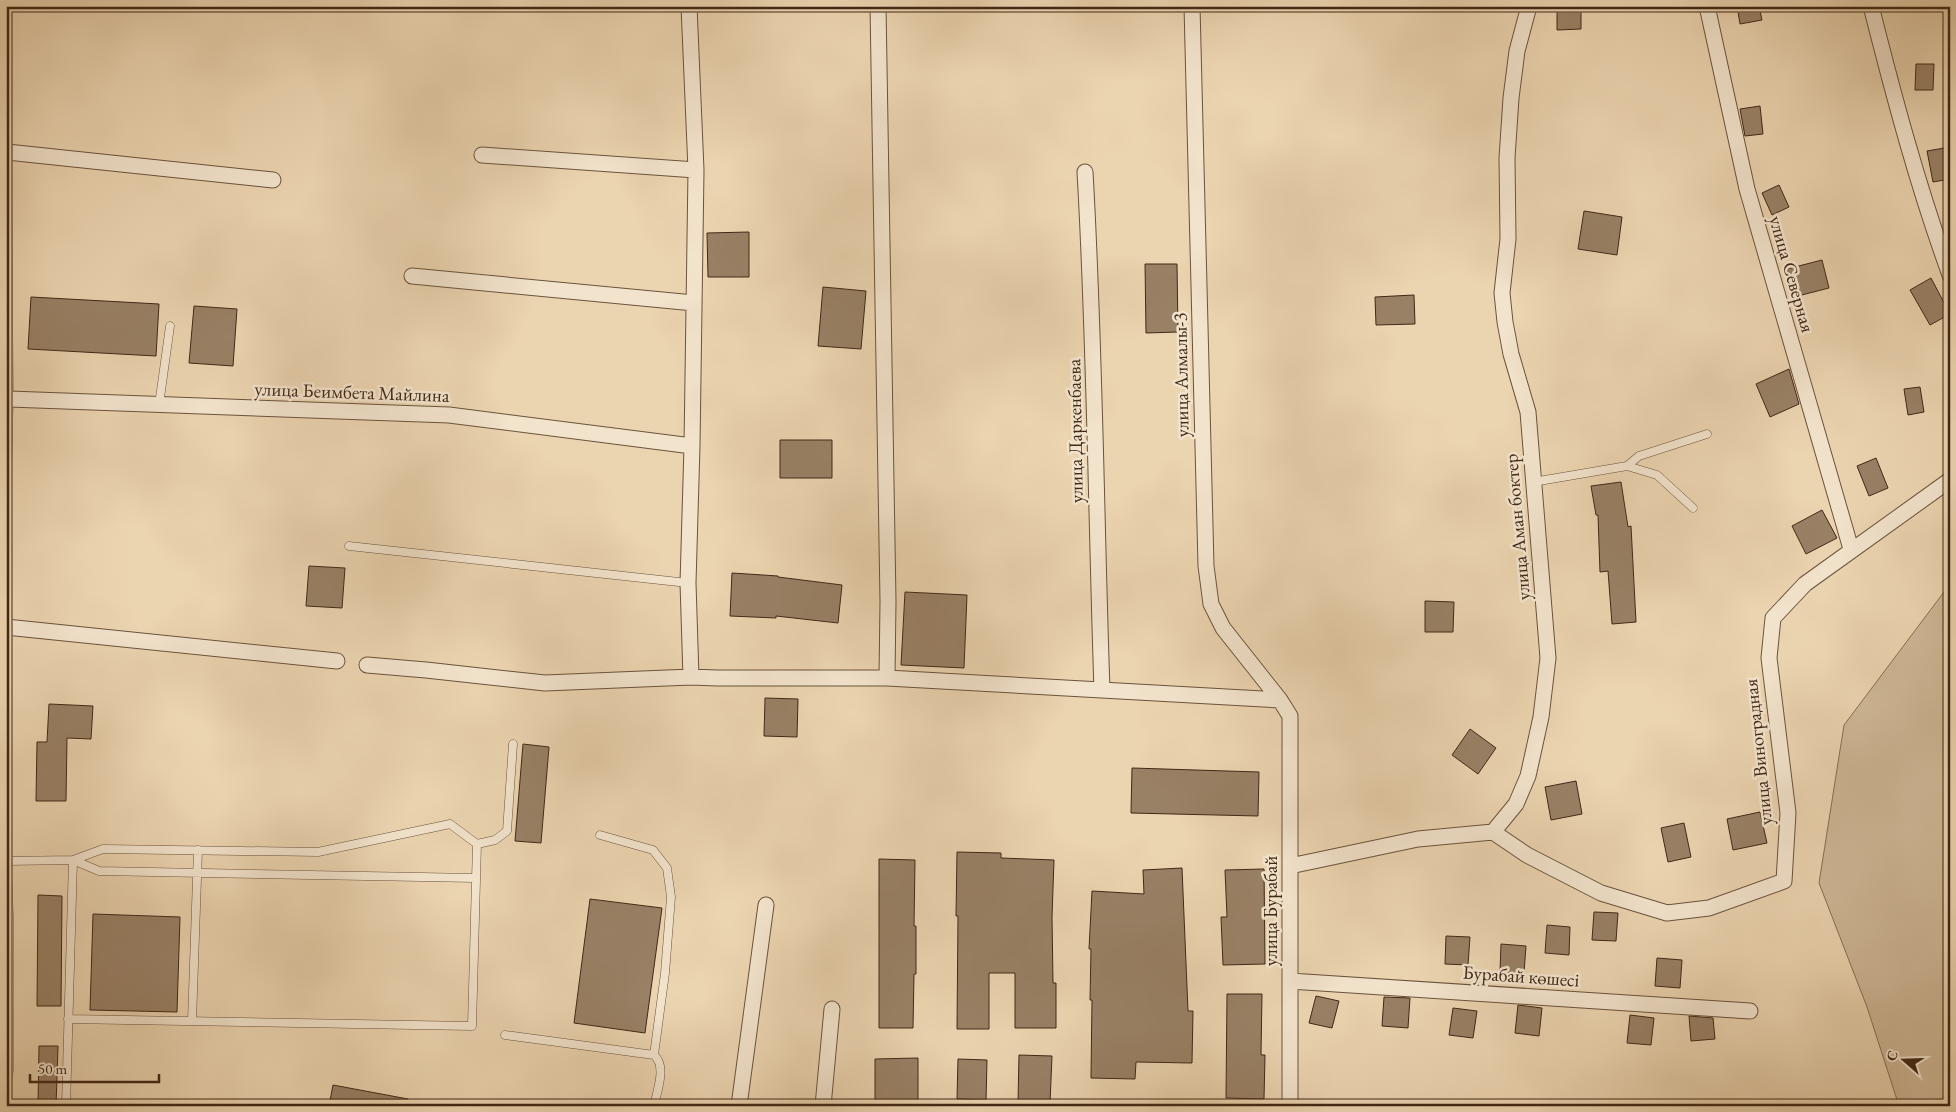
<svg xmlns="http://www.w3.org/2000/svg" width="1956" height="1112" viewBox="0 0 1956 1112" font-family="'EB Garamond',serif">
  <rect width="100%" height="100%" fill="#ebd4b0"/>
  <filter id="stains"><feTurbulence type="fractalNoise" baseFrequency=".004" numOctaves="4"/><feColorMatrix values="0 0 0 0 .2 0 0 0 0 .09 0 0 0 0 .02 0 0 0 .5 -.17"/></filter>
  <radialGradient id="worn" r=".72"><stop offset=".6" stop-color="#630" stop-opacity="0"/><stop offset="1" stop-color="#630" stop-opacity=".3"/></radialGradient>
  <path fill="#ceb796" stroke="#877056" d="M 1950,584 L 1950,1106 L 1899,1106 L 1867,1007 L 1819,883 L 1844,725 Z"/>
  <path fill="#998166" stroke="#402816" d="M 1557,6 L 1581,6 L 1581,29 L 1557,30 Z
    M 1737,6 L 1759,6 L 1762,20 L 1740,24 Z
    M 1916,64 L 1934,64 L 1933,90 L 1915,90 Z
    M 1760,106 L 1763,134 L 1745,136 L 1740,109 Z
    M 1950,147 L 1950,179 L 1933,182 L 1927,151 Z
    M 1779,185 L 1789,207 L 1772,215 L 1762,193 Z
    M 1584,211 L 1622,217 L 1617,255 L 1578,249 Z
    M 749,232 L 749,277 L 708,277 L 707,233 Z
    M 1822,260 L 1829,288 L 1794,297 L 1787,269 Z
    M 1145,264 L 1177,264 L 1178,332 L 1146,333 Z
    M 1931,278 L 1950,314 L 1930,325 L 1910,290 Z
    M 823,287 L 866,291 L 861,349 L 818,346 Z
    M 1414,295 L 1415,324 L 1376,325 L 1375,297 Z
    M 31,297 L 159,304 L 156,356 L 28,349 Z
    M 194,306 L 237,309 L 233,366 L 189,363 Z
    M 1789,369 L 1799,404 L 1770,417 L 1756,384 Z
    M 1920,387 L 1924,412 L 1908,415 L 1904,389 Z
    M 780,440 L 832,440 L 832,478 L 780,478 Z
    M 1876,458 L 1888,488 L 1869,496 L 1857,466 Z
    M 1621,482 L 1628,527 L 1631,526 L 1636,622 L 1612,624 L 1608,571 L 1600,572 L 1598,515 L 1596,515 L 1591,486 Z
    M 1822,510 L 1837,538 L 1806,554 L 1792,526 Z
    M 309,566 L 345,568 L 342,608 L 306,606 Z
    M 732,573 L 778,576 L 778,577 L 842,585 L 838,623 L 776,616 L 776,618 L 730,616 Z
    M 905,592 L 967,595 L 964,668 L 901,665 Z
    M 1425,601 L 1454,602 L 1453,632 L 1425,632 Z
    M 765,698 L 798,699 L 797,737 L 764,736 Z
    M 49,704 L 93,706 L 91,739 L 67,738 L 66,801 L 36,801 L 37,742 L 47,742 Z
    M 1470,729 L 1496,748 L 1478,774 L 1452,755 Z
    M 523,744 L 549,747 L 541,843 L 515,841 Z
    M 1132,768 L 1259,772 L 1258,816 L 1131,813 Z
    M 1576,781 L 1582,814 L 1551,820 L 1545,787 Z
    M 1760,812 L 1767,843 L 1733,850 L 1727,819 Z
    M 1684,823 L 1691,857 L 1668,862 L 1661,828 Z
    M 957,852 L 1001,853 L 1001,858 L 1054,860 L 1052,917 L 1053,983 L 1056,983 L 1056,1028 L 1015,1028 L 1015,973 L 989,973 L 989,1029 L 957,1029 L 958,916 L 956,916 Z
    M 879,859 L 915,860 L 914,926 L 916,926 L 916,974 L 914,974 L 913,1028 L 879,1028 Z
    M 1182,868 L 1188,1011 L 1193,1011 L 1192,1063 L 1136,1062 L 1135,1079 L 1091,1078 L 1092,1000 L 1090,1000 L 1091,949 L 1089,949 L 1092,891 L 1144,894 L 1143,870 Z
    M 1264,869 L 1265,964 L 1223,965 L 1221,917 L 1227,917 L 1225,870 Z
    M 38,895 L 62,896 L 61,1006 L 37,1006 Z
    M 590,899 L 662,908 L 645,1033 L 574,1023 Z
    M 1594,912 L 1618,913 L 1616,941 L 1592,940 Z
    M 93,914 L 180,917 L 177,1012 L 90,1010 Z
    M 1547,925 L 1570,927 L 1569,955 L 1545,953 Z
    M 1446,936 L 1470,937 L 1468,965 L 1445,964 Z
    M 1501,944 L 1526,946 L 1524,973 L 1500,972 Z
    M 1657,958 L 1682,960 L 1680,988 L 1655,986 Z
    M 1227,994 L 1262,994 L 1261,1055 L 1265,1055 L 1264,1099 L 1226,1098 Z
    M 1316,996 L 1339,1001 L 1332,1028 L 1309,1023 Z
    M 1384,997 L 1410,998 L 1408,1028 L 1382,1026 Z
    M 1518,1005 L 1542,1008 L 1539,1036 L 1515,1033 Z
    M 1453,1008 L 1477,1011 L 1473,1038 L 1449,1035 Z
    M 1630,1015 L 1654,1018 L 1651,1045 L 1627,1043 Z
    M 1689,1016 L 1713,1018 L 1715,1039 L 1691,1041 Z
    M 39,1046 L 58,1046 L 56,1106 L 38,1106 Z
    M 1019,1055 L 1052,1056 L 1050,1103 L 1018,1102 Z
    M 918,1058 L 918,1103 L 875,1104 L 875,1059 Z
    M 958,1059 L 987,1060 L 986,1100 L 957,1099 Z
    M 333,1085 L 408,1099 L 408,1106 L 329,1106 Z"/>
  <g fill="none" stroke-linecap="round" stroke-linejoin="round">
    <g stroke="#6b533c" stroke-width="9">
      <path id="lane" d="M 159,405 L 170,326
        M 1627,466 L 1639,456 L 1707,434
        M 1533,482 L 1627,466 L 1657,475 L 1693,508
        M 6,526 L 9,399 L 7,150
        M 349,546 L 688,583
        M 600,835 L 653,850 L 667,868 L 671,897 L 665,973 L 654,1055
        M 6,842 L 9,916 L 9,1070 L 6,1091
        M 477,844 L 495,840 L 507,831 L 513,744
        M 7,861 L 73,860 L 103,849 L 318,852 L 450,824 L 477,844 L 472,1026 L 68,1019
        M 192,1021 L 198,850
        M 505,1035 L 654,1055 C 667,1066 657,1091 654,1106
        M 66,1106 L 73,860 L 99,871 L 476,878"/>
    </g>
    <g stroke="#6b533c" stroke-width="17">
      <path id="street" d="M 689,6 L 696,170 L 692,446 L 688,583 L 691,677 L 717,678 L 887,678 L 1280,700
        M 878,6 L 888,601 L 887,678
        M 1192,6 L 1206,566 L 1211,604 L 1223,628 L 1280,700 L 1290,716 L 1290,1106
        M 1707,6 L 1747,189 L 1851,549
        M 1871,6 C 1894,97 1918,187 1950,275
        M 7,152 L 273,180
        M 482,155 L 696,170
        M 1085,172 C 1095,345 1096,517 1102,690
        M 412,276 L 694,303
        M 9,399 L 449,415 L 692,446
        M 6,627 L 337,661
        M 367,665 L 426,670 L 545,683 L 691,677
        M 1493,832 L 1527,855 L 1601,893 L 1667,913 L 1709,908 L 1784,881 L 1788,813 L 1769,658 L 1773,618 L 1805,584 L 1950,480
        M 1290,866 L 1418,839 L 1493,832 L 1516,804 L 1528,776 L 1541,717 L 1548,658 L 1528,412 L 1511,354 L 1505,322 L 1502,293 L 1508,239 L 1507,158 L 1511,98 L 1517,51 L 1529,6
        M 1290,981 L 1750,1011
        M 739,1106 L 766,905
        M 823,1106 L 832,1009"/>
    </g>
    <use href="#lane" stroke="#f2e3cc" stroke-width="8"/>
    <use href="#street" stroke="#f2e3cc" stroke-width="15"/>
  </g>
  <g text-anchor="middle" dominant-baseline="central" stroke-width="5" stroke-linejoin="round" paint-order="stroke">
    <g font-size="19" fill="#402816" stroke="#f2e3cc">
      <text transform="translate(1792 274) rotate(74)">улица Северная</text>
      <text transform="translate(1181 375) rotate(-91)">улица Алмалы-3</text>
      <text transform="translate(352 392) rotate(2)">улица Беимбета Майлина</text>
      <text transform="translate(1075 431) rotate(-91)">улица Даркенбаева</text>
      <text transform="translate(1517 527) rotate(-95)">улица Аман боктер</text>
      <text transform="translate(1758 752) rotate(-96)">улица Виноградная</text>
      <text transform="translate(1270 911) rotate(-90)">улица Бурабай</text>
      <text transform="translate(1521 976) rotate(4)">Бурабай көшесі</text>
    </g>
  </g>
  <rect width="1956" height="1112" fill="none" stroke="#ebd4b0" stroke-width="25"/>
  <rect x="8" y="8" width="1941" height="1097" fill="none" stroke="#402816" stroke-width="2.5"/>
  <rect x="12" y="12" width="1931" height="1087" fill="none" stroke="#402816"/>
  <g transform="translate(1904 1060) rotate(290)" stroke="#f2e3cc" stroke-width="4" paint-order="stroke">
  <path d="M0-4L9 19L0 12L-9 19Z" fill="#402816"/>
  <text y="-8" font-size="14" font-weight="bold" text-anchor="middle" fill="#402816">С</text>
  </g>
  <path d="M30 1074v8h129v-8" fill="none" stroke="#402816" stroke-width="2.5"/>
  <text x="38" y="1074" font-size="15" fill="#402816" stroke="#f2e3cc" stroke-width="4" paint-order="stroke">50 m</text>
  <rect width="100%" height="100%" filter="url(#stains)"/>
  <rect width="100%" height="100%" fill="url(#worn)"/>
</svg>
